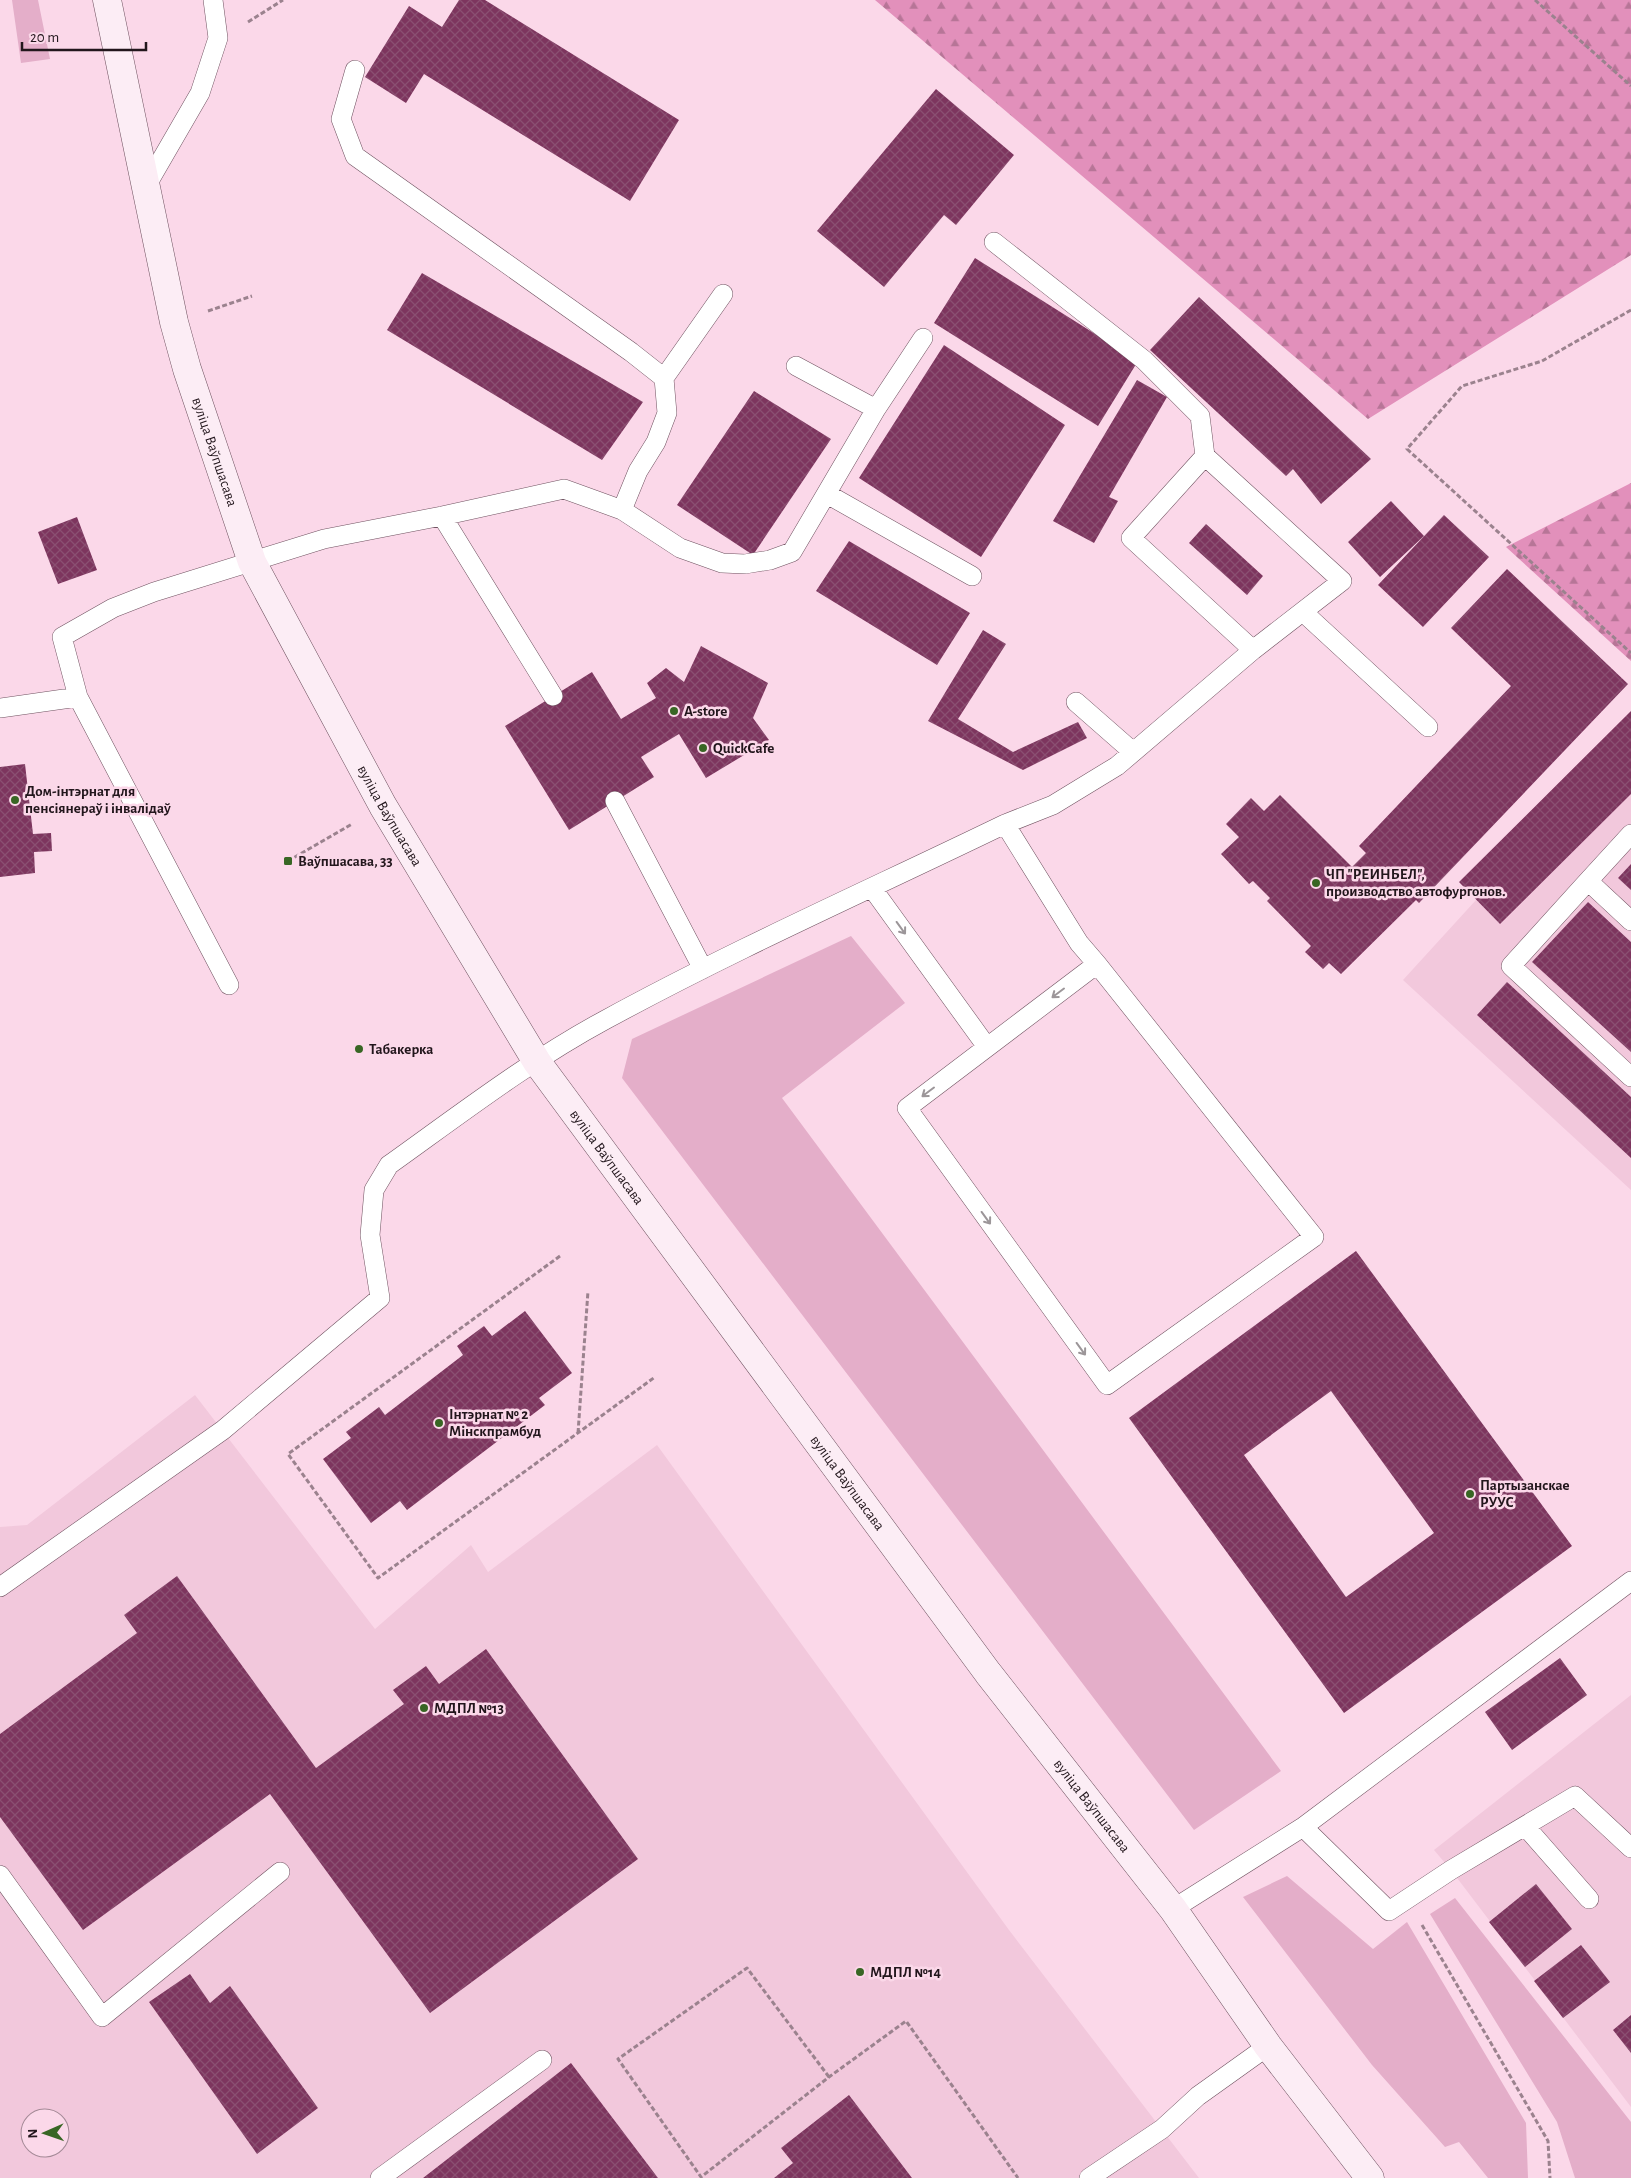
<svg xmlns="http://www.w3.org/2000/svg" width="1631" height="2178" viewBox="0 0 1631 2178" font-family="'Alegreya Sans',sans-serif">
  <defs>
    <pattern id="forest-firs" width="22" height="20" patternUnits="userSpaceOnUse" patternTransform="scale(1.25)"><rect width="22" height="20" fill="#e290bb"/><path d="M5 1l3.5 6h-7zM16 11l3.5 6h-7z" fill="#b77597"/></pattern>
    <pattern id="building-cross-hatch" width="8" height="8" patternUnits="userSpaceOnUse" patternTransform="scale(1.25)"><rect width="8" height="8" fill="#7d355e"/><path d="M0 0l8 8M0 8l8-8" fill="none" stroke="#8a4f71"/></pattern>
  </defs>
  <rect width="100%" height="100%" fill="#fbd8e9"/>
  <path fill="#f2c8dc" fill-rule="evenodd" d="M 1631,730 L 1631,1190 L 1403,980 Z
    M 195,1395 L 375,1629 L 471,1545 L 488,1572 L 657,1445 L 1009,1930 L 1199,2178 L 0,2178 L 0,1527 L 27,1525 ZM 30,2118 L 60,2118 L 60,2148 L 30,2148 Z
    M 1631,1695 L 1631,2107 L 1451,1870 L 1434,1850 Z"/>
  <path fill="#e4aec9" d="M 12,0 L 38,0 L 50,59 L 21,63 Z
    M 851,936 L 905,1003 L 782,1098 L 1281,1771 L 1194,1830 L 622,1078 L 632,1039 Z
    M 1287,1876 L 1373,1949 L 1407,1922 L 1526,2123 L 1528,2178 L 1488,2178 L 1459,2142 L 1445,2147 L 1372,2065 L 1243,1897 Z
    M 1455,1898 L 1631,2122 L 1631,2178 L 1575,2178 L 1557,2122 L 1430,1914 Z"/>
  <path fill="url(#forest-firs)" d="M 875,0 L 1631,0 L 1631,255 L 1368,419 Z
    M 1631,483 L 1631,661 L 1506,547 Z"/>
  <path fill="url(#building-cross-hatch)" fill-rule="evenodd" d="M 459,0 L 485,0 L 679,120 L 630,201 L 424,74 L 406,103 L 365,77 L 409,6 L 442,27 Z
    M 936,89 L 1014,155 L 956,225 L 944,215 L 884,287 L 817,231 Z
    M 975,258 L 1138,361 L 1098,426 L 934,323 Z
    M 422,273 L 643,402 L 602,460 L 387,330 Z
    M 1199,297 L 1371,459 L 1321,504 L 1293,469 L 1286,476 L 1150,350 Z
    M 944,345 L 1065,425 L 981,557 L 859,478 Z
    M 1137,380 L 1167,397 L 1109,497 L 1118,501 L 1094,543 L 1053,521 Z
    M 754,391 L 831,439 L 753,555 L 677,505 Z
    M 1391,501 L 1424,536 L 1380,577 L 1348,542 Z
    M 1444,515 L 1489,557 L 1423,627 L 1378,585 Z
    M 77,517 L 97,570 L 58,584 L 38,532 Z
    M 1206,524 L 1263,576 L 1247,595 L 1189,543 Z
    M 849,541 L 970,613 L 937,665 L 816,591 Z
    M 1507,569 L 1628,684 L 1419,903 L 1416,900 L 1341,974 L 1329,963 L 1323,969 L 1305,952 L 1311,946 L 1267,901 L 1270,898 L 1253,881 L 1249,884 L 1221,854 L 1239,837 L 1226,824 L 1251,798 L 1264,811 L 1280,795 L 1352,867 L 1366,853 L 1359,846 L 1511,686 L 1451,628 Z
    M 983,630 L 1006,644 L 958,719 L 1013,752 L 1078,722 L 1087,738 L 1023,770 L 928,721 Z
    M 701,646 L 768,683 L 753,718 L 769,740 L 706,778 L 679,734 L 641,757 L 654,777 L 569,830 L 505,726 L 592,672 L 621,719 L 656,698 L 647,683 L 666,668 L 684,682 Z
    M 1631,711 L 1631,794 L 1500,924 L 1459,882 Z
    M 25,764 L 33,834 L 51,833 L 52,851 L 34,852 L 35,873 L 0,877 L 0,767 Z
    M 1631,864 L 1631,890 L 1618,878 Z
    M 1588,902 L 1631,942 L 1631,1052 L 1532,962 Z
    M 1507,982 L 1631,1097 L 1631,1158 L 1477,1015 Z
    M 1356,1251 L 1572,1546 L 1344,1713 L 1129,1418 ZM 1331,1391 L 1434,1533 L 1346,1597 L 1244,1455 Z
    M 525,1311 L 572,1373 L 539,1398 L 545,1405 L 407,1510 L 400,1501 L 371,1523 L 323,1459 L 351,1438 L 346,1432 L 379,1407 L 385,1415 L 463,1355 L 457,1346 L 484,1326 L 492,1336 Z
    M 177,1576 L 316,1768 L 404,1704 L 393,1690 L 426,1666 L 439,1684 L 486,1649 L 638,1859 L 430,2013 L 270,1794 L 83,1930 L 0,1817 L 0,1734 L 137,1633 L 124,1615 Z
    M 1560,1658 L 1587,1695 L 1512,1750 L 1485,1712 Z
    M 1536,1884 L 1572,1929 L 1525,1967 L 1489,1922 Z
    M 1581,1945 L 1610,1982 L 1563,2018 L 1534,1981 Z
    M 190,1974 L 210,2003 L 230,1986 L 318,2108 L 257,2154 L 149,2002 Z
    M 1631,2015 L 1631,2053 L 1613,2030 Z
    M 571,2063 L 658,2178 L 423,2178 Z
    M 849,2095 L 912,2178 L 774,2178 L 793,2163 L 781,2148 Z"/>
  <g fill="none" stroke-linecap="round" stroke-linejoin="round">
    <g stroke="#6f5260" stroke-width="20">
      <path id="lane" d="M 355,70 L 341,119 L 355,156 L 631,352 L 664,378 L 667,413 L 656,442 L 638,471 L 622,510
        M 145,188 L 200,93 L 218,38 L 213,0
        M 994,242 L 1144,360 L 1200,416 L 1205,456
        M 664,378 L 723,294
        M 876,409 L 923,338
        M 827,494 L 972,576
        M 442,516 L 553,696
        M 1303,612 L 1428,727
        M 1076,702 L 1133,752
        M 0,708 L 78,697
        M 615,801 L 703,969
        M 1005,824 L 1079,943 L 1097,964 L 1314,1237 L 1107,1385 L 907,1108 L 1097,964
        M 1631,834 L 1588,881 L 1631,921
        M 1588,881 L 1511,966 L 1631,1077
        M 872,888 L 987,1047
        M 229,985 L 78,697 L 62,637 L 113,608 L 154,592 L 324,539 L 442,516 L 564,489 L 622,510 L 680,548 L 722,563 L 745,564 L 770,560 L 792,552 L 876,409 L 796,366
        M 0,1587 L 223,1430 L 380,1298 L 370,1235 L 374,1190 L 389,1165 C 459,1115 529,1061 605,1020 C 735,949 871,889 1005,824 L 1053,805 L 1117,766 L 1253,650 L 1342,581 L 1205,456 L 1131,538 L 1253,650
        M 1525,1826 L 1589,1899
        M 1303,1827 L 1631,1581
        M 0,1875 L 102,2017 L 280,1872
        M 1173,1909 L 1303,1827 L 1389,1911 L 1451,1870 L 1575,1796 L 1631,1848
        M 380,2178 L 542,2060
        M 1089,2178 L 1162,2129 L 1198,2096 L 1268,2046"/>
    </g>
    <g stroke="#6f5260" stroke-width="29">
      <g id="secondary">
        <path id="s1" d="M 107,0 L 174,322 L 187,369 L 252,562 L 383,806 L 537,1062 L 988,1673 L 1173,1909 L 1268,2046 L 1370,2178"/>
      </g>
    </g>
    <path stroke="#9b828e" stroke-width="3" stroke-dasharray="5 2.5" stroke-linecap="butt" d="M 1535,0 L 1631,86
      M 248,22 L 283,0
      M 1631,310 L 1542,361 L 1462,386 L 1407,449 L 1631,653
      M 208,311 L 252,296
      M 288,861 L 352,824
      M 560,1256 L 288,1454 L 378,1578 L 655,1377
      M 578,1433 L 588,1291
      M 1422,1925 L 1548,2141 L 1550,2178
      M 829,2077 L 747,1968 L 618,2059 L 701,2177 L 829,2077 L 906,2021 L 1018,2178"/>
    <use href="#lane" stroke="#fff" stroke-width="19"/>
    <use href="#secondary" stroke="#fcedf5" stroke-width="28"/>
  </g>
  <defs><path id="oneway-shaft" d="M-6 0H5M1.5-3L5.5 0L1.5 3" fill="none" stroke-width="1.6" stroke-linecap="round" stroke-linejoin="round" transform="scale(1.25)"/></defs>
  <g stroke="#9c9699">
    <use href="#oneway-shaft" transform="translate(901 928) rotate(54)"/>
    <use href="#oneway-shaft" transform="translate(1058 993) rotate(143)"/>
    <use href="#oneway-shaft" transform="translate(928 1092) rotate(143)"/>
    <use href="#oneway-shaft" transform="translate(986 1218) rotate(54)"/>
    <use href="#oneway-shaft" transform="translate(1081 1349) rotate(54)"/>
  </g>
  <g fill="#386624" stroke="#fbd8e9" stroke-width="2">
    <circle cx="674" cy="711" r="5"/>
    <circle cx="703" cy="748" r="5"/>
    <circle cx="15" cy="800" r="5"/>
    <rect x="283" y="856" width="10" height="10" rx="2.5"/>
    <circle cx="1316" cy="883" r="5"/>
    <circle cx="359" cy="1049" r="5"/>
    <circle cx="439" cy="1423" r="5"/>
    <circle cx="1470" cy="1494" r="5"/>
    <circle cx="424" cy="1708" r="5"/>
    <circle cx="860" cy="1972" r="5"/>
  </g>
  <g text-anchor="middle" dominant-baseline="central" stroke-width="5" stroke-linejoin="round" paint-order="stroke">
    <g font-size="15" fill="#22161c" stroke="#fbd8e9">
      <text stroke="none"><textPath href="#s1" startOffset="465">вуліца Ваўпшасава</textPath></text>
      <text stroke="none"><textPath href="#s1" startOffset="870">вуліца Ваўпшасава</textPath></text>
      <text stroke="none"><textPath href="#s1" startOffset="1275">вуліца Ваўпшасава</textPath></text>
      <text stroke="none"><textPath href="#s1" startOffset="1680">вуліца Ваўпшасава</textPath></text>
      <text stroke="none"><textPath href="#s1" startOffset="2085">вуліца Ваўпшасава</textPath></text>
    </g>
    <g font-size="15" font-weight="bold" fill="#22161c" stroke="#fbd8e9" text-anchor="start">
      <text x="684" y="711">А-store</text>
      <text x="713" y="748">QuickCafe</text>
      <text x="25" y="791">Дом-інтэрнат для<tspan x="25" dy="17">пенсіянераў і інвалідаў</tspan></text>
      <text x="298" y="861">Ваўпшасава, 33</text>
      <text x="1326" y="874">ЧП "РЕИНБЕЛ",<tspan x="1326" dy="17">производство автофургонов.</tspan></text>
      <text x="369" y="1049">Табакерка</text>
      <text x="449" y="1414">Інтэрнат № 2<tspan x="449" dy="17">Мінскпрамбуд</tspan></text>
      <text x="1480" y="1485">Партызанскае<tspan x="1480" dy="17">РУУС</tspan></text>
      <text x="434" y="1708">МДПЛ №13</text>
      <text x="870" y="1972">МДПЛ №14</text>
    </g>
  </g>
  <g transform="translate(45 2133) rotate(268)"><circle r="24" fill="#fbd8e9" stroke="#a48a97"/>
  <path d="M0-4L9 19L0 12L-9 19Z" fill="#386624"/>
  <text y="-8" font-size="14" font-weight="bold" text-anchor="middle" fill="#22161c">N</text>
  </g>
  <path d="M22 42v8h124v-8" fill="none" stroke="#22161c" stroke-width="2.5"/>
  <text x="30" y="42" font-size="15" fill="#22161c" stroke="#fbd8e9" stroke-width="4" paint-order="stroke">20 m</text>
</svg>
